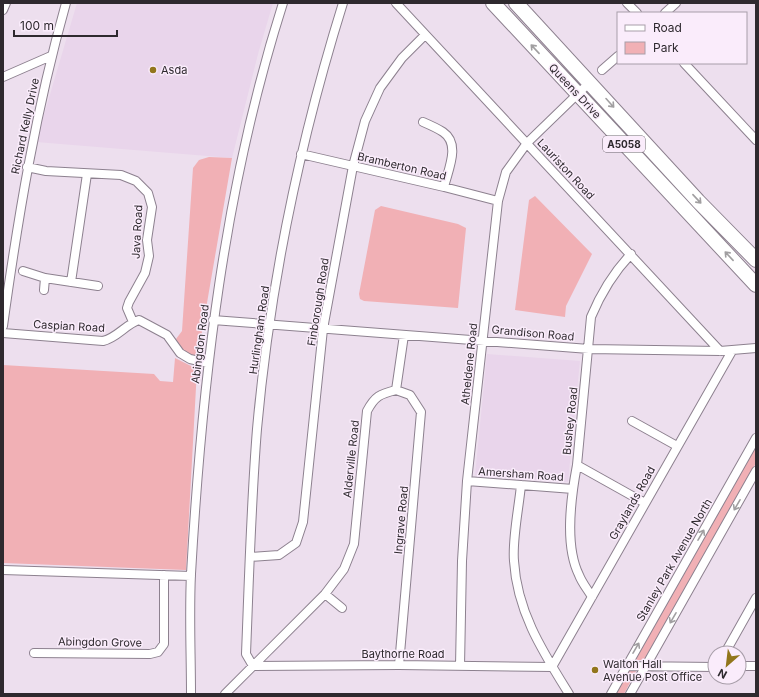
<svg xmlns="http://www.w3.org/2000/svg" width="759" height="697" viewBox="0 0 759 697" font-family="Inter,sans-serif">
  <rect width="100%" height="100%" fill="#eddfee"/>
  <path fill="#e9d5eb" d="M 77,3 L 273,3 L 258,54 L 232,158 L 36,142 Z
    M 487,354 L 580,361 L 568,482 L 475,475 Z"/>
  <path fill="#f1b0b5" d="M 209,157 L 232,158 L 198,355 C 186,356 181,350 176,339 L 182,331 L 193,168 L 199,160 Z
    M 535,196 L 592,254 L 566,306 L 565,317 L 515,310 L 529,200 Z
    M 381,206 L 458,224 L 466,228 L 458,308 L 364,301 L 360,299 L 359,294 L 375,210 Z
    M 175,358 L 197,369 L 186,570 L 3,563 L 3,365 L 154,374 L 160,381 L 173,382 Z
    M 756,445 L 756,463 L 644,660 L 634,660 Z
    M 627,670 L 636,671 L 624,694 L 615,694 Z"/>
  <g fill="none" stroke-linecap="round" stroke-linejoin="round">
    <g stroke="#8d818f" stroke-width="10">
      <path id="street" d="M 343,3 C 300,141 270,284 257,429 C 251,504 249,579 246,654 L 253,666 L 399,665 L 552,667 L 732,351
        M 396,3 L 720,351
        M 627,3 L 637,13
        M 3,10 L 6,3
        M 665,13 L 676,3
        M 684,63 L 756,140
        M 602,70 L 618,56
        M 3,77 L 51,56
        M 423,122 C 430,125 437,128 443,132 C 461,144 448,170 444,187
        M 301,154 L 444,187 L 498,201
        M 27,167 L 46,171 L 121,175 L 136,181 L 148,193 L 152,207 L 147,240 L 149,256 L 145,273 L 129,302 L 127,308 L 133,322
        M 23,271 L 45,278 L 98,286
        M 71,282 L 87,174
        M 44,290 L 45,278
        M 213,320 L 589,349 L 720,351 L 756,348
        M 3,326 C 18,217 36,109 66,3
        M 3,333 L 103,341 C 117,338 126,324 139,320 L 167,335 L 180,353 L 190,359 L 208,363
        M 396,390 L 410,395 L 421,412 L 399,665
        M 396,390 L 404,335
        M 632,421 L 677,446
        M 577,465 L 645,503
        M 467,481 L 573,489
        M 521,485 C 519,507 512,540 514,561 C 517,612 543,652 569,694
        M 250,557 L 279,555 L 296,543 L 303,522 L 323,329 L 353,166 L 365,121 L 380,88 L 402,58 L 425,35
        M 3,570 L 191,576
        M 325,594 L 342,608
        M 592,597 C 588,590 582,583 579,575 C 564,545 571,497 577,465 L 591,317 C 601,293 613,273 631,254
        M 34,653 L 150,654 L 158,652 L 164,644 L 164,575
        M 725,653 L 756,598
        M 460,666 L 462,561 L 467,481 L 498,201 L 506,172 L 527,143 L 590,82
        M 626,666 L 715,667
        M 739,666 L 756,666
        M 191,694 C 191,654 189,614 191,574 C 202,381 224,188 283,3
        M 225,694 L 325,594 L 344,569 L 354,544 L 367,411 C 375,396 380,394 396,390
        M 611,694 L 756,438
        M 630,694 L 756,471"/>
    </g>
    <g stroke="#8d818f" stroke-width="16">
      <path id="highway" d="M 493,3 L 756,285
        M 516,3 L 698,201 L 756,260"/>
    </g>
    <use href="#street" stroke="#fff" stroke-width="8"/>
    <use href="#highway" stroke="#fff" stroke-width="14"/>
  </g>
  <defs><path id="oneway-shaft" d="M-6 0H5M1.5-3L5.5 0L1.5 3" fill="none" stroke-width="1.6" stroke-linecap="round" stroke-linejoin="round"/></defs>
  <g stroke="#a19fa1">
    <use href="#oneway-shaft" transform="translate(535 49) rotate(-133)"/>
    <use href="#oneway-shaft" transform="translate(610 103) rotate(48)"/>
    <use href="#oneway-shaft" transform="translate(697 199) rotate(47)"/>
    <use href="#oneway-shaft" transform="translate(729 256) rotate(-133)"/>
    <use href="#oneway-shaft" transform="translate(737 505) rotate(120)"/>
    <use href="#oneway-shaft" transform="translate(701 535) rotate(-60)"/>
    <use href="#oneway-shaft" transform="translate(673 618) rotate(120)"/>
    <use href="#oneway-shaft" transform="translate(636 648) rotate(-60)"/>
  </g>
  <g fill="#92761c" stroke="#faecfb" stroke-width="1.5">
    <circle cx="153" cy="70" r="4"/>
    <circle cx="595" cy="670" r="4"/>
  </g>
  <g text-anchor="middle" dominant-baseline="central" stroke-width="3" stroke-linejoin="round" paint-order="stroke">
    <rect fill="#faecfb" stroke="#6b646c" stroke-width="1" x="603" y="136" width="42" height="16" rx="3"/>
    <g font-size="10" font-weight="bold" fill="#2e292e">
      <text x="624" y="144">A5058</text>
    </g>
    <g font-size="11" fill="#2e292e" stroke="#faecfb" text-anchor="start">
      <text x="161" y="70">Asda</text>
      <text x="603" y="664">Walton Hall<tspan x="603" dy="13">Avenue Post Office</tspan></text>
    </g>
    <g font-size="11" fill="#2e292e" stroke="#faecfb">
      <text transform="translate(575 91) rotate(47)">Queens Drive</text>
      <text transform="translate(25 126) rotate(-78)">Richard Kelly Drive</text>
      <text transform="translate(402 166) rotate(13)">Bramberton Road</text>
      <text transform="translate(566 169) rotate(47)">Lauriston Road</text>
      <text transform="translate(137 232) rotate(-87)">Java Road</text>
      <text transform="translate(318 302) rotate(-81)">Finborough Road</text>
      <text transform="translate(69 326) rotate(3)">Caspian Road</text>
      <text transform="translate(259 330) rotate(-82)">Hurlingham Road</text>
      <text transform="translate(533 333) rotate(5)">Grandison Road</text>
      <text transform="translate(200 344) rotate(-83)">Abingdon Road</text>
      <text transform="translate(469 364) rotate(-84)">Atheldene Road</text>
      <text transform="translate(570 421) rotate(-84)">Bushey Road</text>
      <text transform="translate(351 459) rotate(-84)">Alderville Road</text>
      <text transform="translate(521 474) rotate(4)">Amersham Road</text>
      <text transform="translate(632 503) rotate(-61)">Graylands Road</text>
      <text transform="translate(401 520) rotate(-85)">Ingrave Road</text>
      <text transform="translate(674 560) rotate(-60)">Stanley Park Avenue North</text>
      <text transform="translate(100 642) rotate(1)">Abingdon Grove</text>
      <text x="403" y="654">Baythorne Road</text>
    </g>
  </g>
  <rect width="759" height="697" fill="none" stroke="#2e292e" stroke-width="8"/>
  <rect x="617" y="12" width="130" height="52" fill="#faecfb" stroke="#a89ea9"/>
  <rect x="625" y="25" width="20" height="6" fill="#ffffff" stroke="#a89ea9"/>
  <text x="653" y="32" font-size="12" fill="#2e292e">Road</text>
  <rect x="625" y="42" width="20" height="12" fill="#f1b0b5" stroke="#a89ea9"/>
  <text x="653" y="52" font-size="12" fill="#2e292e">Park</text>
  <g transform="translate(727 665) rotate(208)"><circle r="19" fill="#faecfb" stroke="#a89ea9"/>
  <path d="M0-3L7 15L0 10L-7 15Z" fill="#92761c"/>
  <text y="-6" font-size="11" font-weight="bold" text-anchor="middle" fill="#2e292e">N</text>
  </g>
  <path d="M14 30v6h103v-6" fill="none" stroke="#2e292e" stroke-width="2"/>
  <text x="20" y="30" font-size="12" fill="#2e292e" stroke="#faecfb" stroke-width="3" paint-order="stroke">100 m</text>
</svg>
